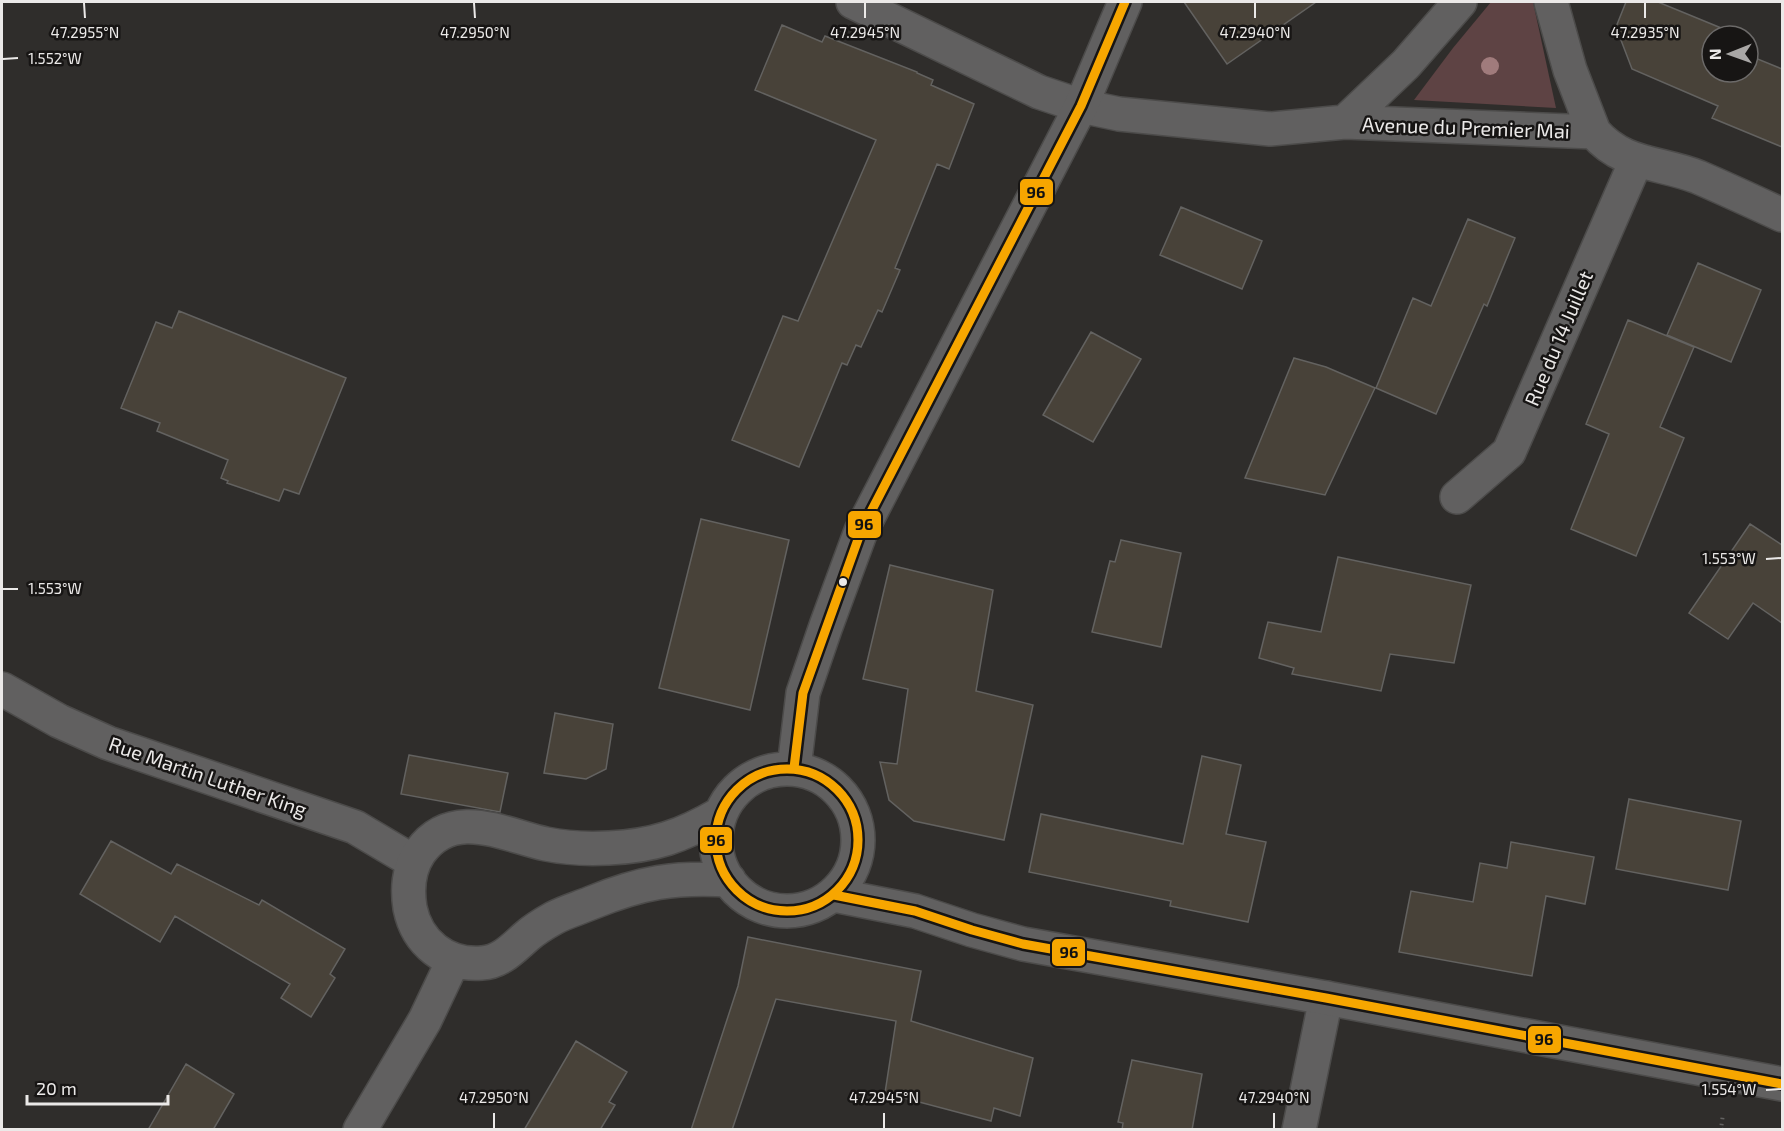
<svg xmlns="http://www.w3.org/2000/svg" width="1784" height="1131" viewBox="0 0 1784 1131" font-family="'Exo 2',sans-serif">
  <rect width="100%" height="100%" fill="#2f2d2b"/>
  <path fill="#5e4344" d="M 1491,2 L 1533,2 L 1556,108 L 1414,100 L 1453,48 Z"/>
  <path fill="#484239" stroke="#636260" stroke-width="1.5" d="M 1184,2 L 1316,2 L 1227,64 Z
    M 1626,2 L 1658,2 L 1726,30 L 1723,36 L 1712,36 L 1712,72 L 1748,72 L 1748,55 L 1782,69 L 1782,147 L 1712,118 L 1718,106 L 1632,69 L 1616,27 Z
    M 782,25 L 822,42 L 825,36 L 917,72 L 917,73 L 933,80 L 931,85 L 974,104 L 949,169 L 937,164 L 895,268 L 900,270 L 882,312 L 878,310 L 861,347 L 856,345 L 847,365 L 842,363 L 799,467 L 732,440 L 783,316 L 798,321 L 876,140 L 755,90 Z
    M 1181,207 L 1262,241 L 1242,289 L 1160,255 Z
    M 1468,219 L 1515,238 L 1487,306 L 1484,304 L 1436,414 L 1376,388 L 1413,298 L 1431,306 Z
    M 1698,263 L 1761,290 L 1731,362 L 1667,335 Z
    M 179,311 L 346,378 L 299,494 L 284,489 L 279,501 L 227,483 L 228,481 L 221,478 L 228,460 L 157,431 L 160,423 L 121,408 L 156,322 L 172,328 Z
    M 1628,320 L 1694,347 L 1660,427 L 1684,438 L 1636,556 L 1571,529 L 1609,434 L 1586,424 Z
    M 1091,332 L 1141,359 L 1093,442 L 1043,415 Z
    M 1294,358 L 1326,367 L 1375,388 L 1325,495 L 1245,478 Z
    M 701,519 L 789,540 L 750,710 L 659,688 Z
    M 1750,524 L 1782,545 L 1782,623 L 1753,603 L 1728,639 L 1689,613 Z
    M 1121,540 L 1181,553 L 1161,647 L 1092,632 L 1110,561 L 1115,562 Z
    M 1338,557 L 1471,585 L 1454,663 L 1390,654 L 1381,691 L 1292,674 L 1294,668 L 1259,658 L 1268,622 L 1321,632 Z
    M 890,565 L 993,590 L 976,691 L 1033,705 L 1004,840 L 914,821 L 889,800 L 880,762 L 897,764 L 908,689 L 863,679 Z
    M 555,713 L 613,724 L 606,769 L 586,779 L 544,773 Z
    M 409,755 L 508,773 L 500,812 L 401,794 Z
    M 1202,756 L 1241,765 L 1226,834 L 1266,842 L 1248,922 L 1170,906 L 1171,901 L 1029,872 L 1041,814 L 1183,844 Z
    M 1629,799 L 1741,821 L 1728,890 L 1616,869 Z
    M 111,841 L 171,874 L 177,864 L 259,905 L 262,900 L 345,949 L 330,974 L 335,978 L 311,1017 L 281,998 L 290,984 L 175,916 L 160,942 L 80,894 Z
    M 1511,842 L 1594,857 L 1585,904 L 1546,896 L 1532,976 L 1399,952 L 1411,891 L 1473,902 L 1480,863 L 1507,868 Z
    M 748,937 L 921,971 L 911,1021 L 1033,1058 L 1020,1116 L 994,1108 L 991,1121 L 885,1093 L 896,1021 L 776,999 L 732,1130 L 691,1130 L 738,986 Z
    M 576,1041 L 627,1072 L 609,1102 L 615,1105 L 600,1130 L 524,1130 Z
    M 1132,1060 L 1202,1074 L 1192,1130 L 1122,1130 L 1123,1123 L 1118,1122 Z
    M 186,1064 L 234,1094 L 213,1130 L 148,1130 Z"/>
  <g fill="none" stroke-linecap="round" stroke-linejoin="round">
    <g stroke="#4c4b4a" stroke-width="36">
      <path id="minor" d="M 853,2 L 1039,92 L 1081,106 L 1119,114 L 1270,129 L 1345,122 L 1406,64 L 1460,2
        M 1345,122 L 1594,132 L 1570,70 L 1551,2
        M 1594,132 C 1623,166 1660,162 1698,177 C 1726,189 1754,202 1782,215
        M 1457,497 L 1509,452 L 1636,161
        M 2,689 L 59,721 L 108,743 L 355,827 L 414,862
        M 1299,1130 L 1326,998"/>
    </g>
    <g stroke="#4c4b4a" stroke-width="36">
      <path id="tertiary" d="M 794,768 L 803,693 L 826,626 L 861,531 L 1081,106 L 1125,2
        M716 840a71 71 0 1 1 142 0a71 71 0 1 1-142 0Z
        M 720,814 C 682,836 654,846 609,848 C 589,849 565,848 546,844 C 504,835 453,806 420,852 C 409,868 407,889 410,908 C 417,943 446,966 482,963 C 501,962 513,948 527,936 C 535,929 545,923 554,918 C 565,912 579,908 591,903 C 642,882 674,877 729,880
        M 834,895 L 915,911 L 972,930 L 1023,944 L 1326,998 L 1782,1084
        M 360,1130 L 425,1020 L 453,961"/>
    </g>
    <path stroke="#636261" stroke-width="4" stroke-dasharray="1.5 4.5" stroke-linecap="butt" d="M 1723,1130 L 1721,1129 L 1723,1114"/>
    <use href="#minor" stroke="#616060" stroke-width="33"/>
    <use href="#tertiary" stroke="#616060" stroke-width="33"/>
    <g stroke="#171514" stroke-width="14">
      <path id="bus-1" d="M 794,768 L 803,693 L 861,531 L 1081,106 L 1125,2
        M716 840a71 71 0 1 1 142 0a71 71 0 1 1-142 0Z
        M 834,895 L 915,911 L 972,930 L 1023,944 L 1326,998 L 1782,1084"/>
    </g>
    <use href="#bus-1" stroke="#f7a600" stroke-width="9"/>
  </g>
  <circle fill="#a07b7c" cx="1490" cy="66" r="9"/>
  <path fill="none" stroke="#ebe9e8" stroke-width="2" d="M 84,3 L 85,18M 474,3 L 475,18M 865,3 L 865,18M 1255,3 L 1255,18M 1645,3 L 1645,18M 3,59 L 18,58M 1766,559 L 1781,558M 3,589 L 18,589M 1766,1090 L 1781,1089M 494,1113 L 494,1128M 884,1113 L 884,1128M 1274,1113 L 1274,1128"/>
  <circle fill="#ebe9e8" stroke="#171514" stroke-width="2" cx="843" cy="582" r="5"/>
  <g text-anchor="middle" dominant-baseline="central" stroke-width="5" stroke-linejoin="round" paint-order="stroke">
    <g font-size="20" fill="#ebe9e8" stroke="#171514">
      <text transform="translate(1466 127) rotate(2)">Avenue du Premier Mai</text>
      <text transform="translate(1558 338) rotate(-67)">Rue du 14 Juillet</text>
      <text transform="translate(208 776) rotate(19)">Rue Martin Luther King</text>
    </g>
  </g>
  <g font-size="15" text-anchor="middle" fill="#ebe9e8" stroke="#171514" stroke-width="5" stroke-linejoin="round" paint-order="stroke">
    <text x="85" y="38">47.2955°N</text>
    <text x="475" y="38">47.2950°N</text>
    <text x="865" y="38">47.2945°N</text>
    <text x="1255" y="38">47.2940°N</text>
    <text x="1645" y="38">47.2935°N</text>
    <text x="55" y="64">1.552°W</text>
    <text x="1729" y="564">1.553°W</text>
    <text x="55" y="594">1.553°W</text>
    <text x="1729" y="1095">1.554°W</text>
    <text x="494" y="1103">47.2950°N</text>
    <text x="884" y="1103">47.2945°N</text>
    <text x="1274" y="1103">47.2940°N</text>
  </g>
  <g stroke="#171514" stroke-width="2">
    <rect x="1019" y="178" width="35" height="28" rx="6" fill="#f7a600"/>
    <rect x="847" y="510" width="35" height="29" rx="6" fill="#f7a600"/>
    <rect x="699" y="826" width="34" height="28" rx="6" fill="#f7a600"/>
    <rect x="1051" y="938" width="35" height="29" rx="6" fill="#f7a600"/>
    <rect x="1527" y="1025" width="35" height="29" rx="6" fill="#f7a600"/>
  </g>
  <g font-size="16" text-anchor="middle" font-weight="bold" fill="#111">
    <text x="1036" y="198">96</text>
    <text x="864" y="530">96</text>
    <text x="716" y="846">96</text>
    <text x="1069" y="958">96</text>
    <text x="1544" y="1045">96</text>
  </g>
  <rect width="1784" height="1131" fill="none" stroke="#ebe9e8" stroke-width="6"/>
  <g transform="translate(1730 54) rotate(269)"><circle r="28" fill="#171514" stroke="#6c6a69" stroke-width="1.5"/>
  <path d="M0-4.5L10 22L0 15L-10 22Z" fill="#a9a7a6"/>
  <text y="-9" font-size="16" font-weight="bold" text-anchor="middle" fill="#ebe9e8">N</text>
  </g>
  <path d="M27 1095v9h141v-9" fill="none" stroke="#ebe9e8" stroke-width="3"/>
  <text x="36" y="1095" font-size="18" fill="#ebe9e8" stroke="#171514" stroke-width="4.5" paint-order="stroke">20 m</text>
</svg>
